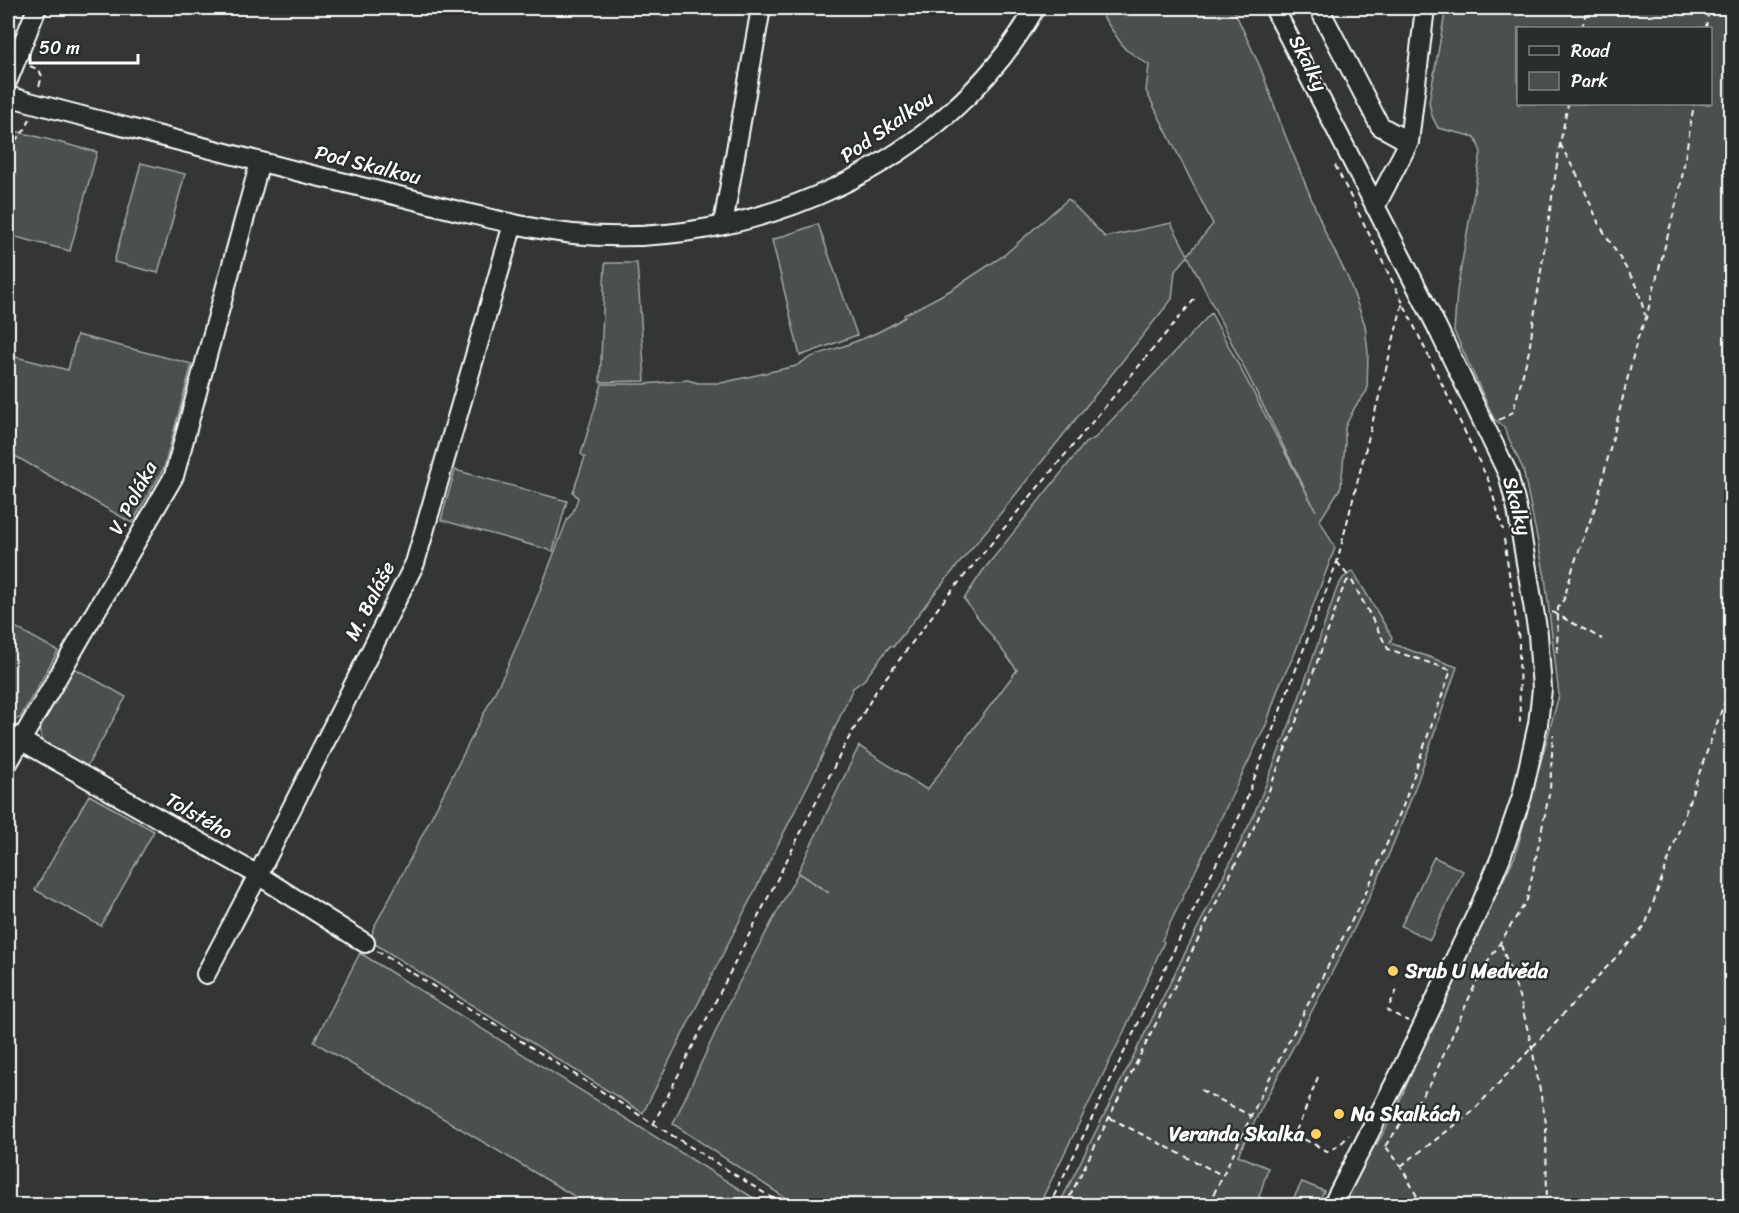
<svg xmlns="http://www.w3.org/2000/svg" width="1739" height="1213" viewBox="0 0 1739 1213" font-family="Sriracha,sans-serif">
  <rect width="100%" height="100%" fill="#333536"/>
  <filter id="ink" filterUnits="userSpaceOnUse"><feTurbulence type="fractalNoise" baseFrequency=".0167" numOctaves="2"/><feDisplacementMap in="SourceGraphic" scale="12" xChannelSelector="R" yChannelSelector="G"/><feConvolveMatrix kernelMatrix="1 2 1 2 8 2 1 2 1" color-interpolation-filters="sRGB"/></filter>
  <g filter="url(#ink)">
    <path fill="#4c4f50" stroke="#a6a7a8" stroke-width="1.5" fill-rule="evenodd" d="M 1097,8 L 1233,8 L 1261,69 L 1284,132 L 1326,234 L 1348,278 L 1365,325 L 1368,353 L 1367,391 L 1355,407 L 1345,427 L 1345,444 L 1341,487 L 1320,520 L 1335,548 L 1295,653 L 1279,686 L 1266,725 L 1162,940 L 1164,942 L 1121,1038 L 1039,1205 L 796,1205 L 673,1124 L 733,994 L 798,873 L 829,893 L 798,872 L 859,746 L 927,790 L 1017,670 L 964,599 L 982,572 L 1085,443 L 1095,438 L 1211,313 L 1316,511 L 1188,256 L 1175,271 L 1172,299 L 1000,514 L 934,594 L 893,647 L 890,646 L 864,680 L 853,688 L 819,763 L 643,1113 L 375,944 L 372,938 L 373,929 L 409,861 L 505,672 L 533,608 L 567,520 L 573,512 L 578,498 L 573,492 L 585,457 L 581,454 L 602,384 L 645,384 L 688,380 L 698,383 L 721,383 L 796,366 C 812,354 831,351 849,344 C 869,337 888,328 905,317 L 904,315 L 951,290 L 1003,256 L 1068,199 L 1105,237 L 1171,223 L 1188,255 L 1213,224 L 1146,91 L 1149,65 L 1125,49 Z
      M 1446,8 L 1731,8 L 1731,1205 L 1332,1206 L 1370,1131 L 1377,1144 L 1394,1114 L 1432,1026 L 1515,856 L 1559,695 L 1545,577 L 1523,469 L 1503,426 L 1494,419 L 1454,331 L 1457,291 L 1481,152 L 1475,137 L 1438,128 L 1432,116 L 1429,102 ZM 1518,28 L 1710,28 L 1710,104 L 1518,104 Z
      M 11,130 L 97,152 L 70,251 L 8,235 L 8,140 Z
      M 141,163 L 185,174 L 158,273 L 114,262 Z
      M 818,224 L 857,335 L 800,356 L 772,240 Z
      M 605,263 L 637,263 L 645,381 L 600,382 Z
      M 77,335 L 192,364 L 164,468 L 132,523 L 8,452 L 8,355 L 68,370 Z
      M 455,470 L 567,501 L 553,551 L 441,520 Z
      M 1353,571 L 1392,637 L 1390,643 L 1457,667 C 1430,745 1405,825 1368,900 C 1327,986 1280,1069 1238,1155 L 1268,1168 L 1259,1197 L 1277,1205 L 1059,1205 L 1252,819 L 1291,721 L 1337,588 L 1343,578 Z
      M 8,623 L 58,651 L 20,718 L 8,722 Z
      M 74,668 L 126,697 L 86,768 L 43,743 L 39,729 Z
      M 89,795 L 154,831 L 101,926 L 35,890 Z
      M 1434,857 L 1463,871 L 1430,940 L 1401,926 Z
      M 360,953 L 765,1205 L 587,1205 L 569,1193 L 314,1042 Z
      M 1302,1182 L 1324,1191 L 1317,1205 L 1290,1205 Z"/>
    <g fill="none" stroke-linecap="round" stroke-linejoin="round">
      <g stroke="#fff" stroke-width="22">
        <path id="minor" d="M 1274,8 L 1436,325 L 1508,474 L 1517,509 L 1538,634 L 1542,689 L 1538,724 L 1522,796 L 1501,857 L 1479,909 L 1399,1075 L 1332,1206
          M 1319,8 L 1380,126 L 1409,142
          M 8,80 L 37,8
          M 8,96 C 49,108 91,118 133,129 C 192,144 250,159 308,174 C 354,185 400,196 446,208 C 488,218 530,229 573,234 C 749,252 947,165 1035,8
          M 1375,207 L 1409,142 L 1425,8
          M 723,224 L 761,8
          M 8,733 L 258,875 L 365,943
          M 8,763 L 174,476 L 260,162
          M 206,974 L 258,875 L 415,563 L 513,224"/>
      </g>
      <path stroke="#fff" stroke-width="2" stroke-dasharray="6 4.5" stroke-linecap="butt" d="M 1582,28 L 1587,8
        M 1706,28 L 1709,8
        M 30,66 L 39,70 L 42,76 L 39,87
        M 1560,144 L 1582,184 L 1599,224 L 1637,286 L 1645,315
        M 8,149 L 27,127 L 30,118
        M 1335,165 L 1403,303 L 1489,482 L 1503,530
        M 1499,420 L 1513,412 L 1529,351 L 1560,144 L 1568,104
        M 1504,539 L 1519,640 L 1520,727
        M 1337,562 L 1350,578
        M 1552,612 L 1558,615 L 1558,608 L 1564,599 L 1574,564 L 1597,502 L 1637,340 L 1646,318 L 1680,189 L 1694,104
        M 1557,652 L 1558,615 L 1602,639
        M 1501,944 L 1521,1002 L 1532,1048 L 1546,1123 L 1547,1206
        M 377,951 L 785,1206
        M 1397,990 L 1387,1010 L 1408,1021
        M 1318,1077 C 1310,1096 1304,1116 1294,1134 L 1327,1151 C 1336,1149 1343,1142 1349,1135
        M 1201,1090 L 1251,1116
        M 1110,1118 L 1222,1175
        M 653,1125 L 846,743 L 876,691 L 941,604 L 1197,296
        M 1385,1146 L 1431,1083 L 1479,976 L 1527,900 L 1550,790 L 1553,735
        M 1386,1147 L 1401,1166 L 1422,1206
        M 1401,1166 L 1471,1113 L 1645,926 L 1732,681
        M 1049,1206 L 1241,813 L 1337,562 L 1403,302
        M 1065,1206 L 1257,821 L 1296,722 L 1342,591 L 1347,581 L 1351,579 L 1388,649 L 1451,670 L 1403,806 L 1364,897 L 1267,1083 L 1208,1206
        M 1449,1206 L 1476,1203 L 1500,1206"/>
      <use href="#minor" stroke="#2a2d2e" stroke-width="18"/>
    </g>
  </g>
  <g fill="#ffd166" stroke="#2a2d2e" stroke-width="2">
    <circle cx="1393" cy="971" r="6"/>
    <circle cx="1339" cy="1114" r="6"/>
    <circle cx="1316" cy="1134" r="6"/>
  </g>
  <g text-anchor="middle" dominant-baseline="central" stroke-width="4.5" stroke-linejoin="round" paint-order="stroke">
    <g font-size="20" fill="#fff" stroke="#2a2d2e">
      <text transform="translate(1308 63) rotate(63)">Skalky</text>
      <text transform="translate(887 127) rotate(-35)">Pod Skalkou</text>
      <text transform="translate(368 165) rotate(14)">Pod Skalkou</text>
      <text transform="translate(133 498) rotate(-62)">V. Poláka</text>
      <text transform="translate(1517 506) rotate(75)">Skalky</text>
      <text transform="translate(370 601) rotate(-63)">M. Baláše</text>
      <text transform="translate(199 816) rotate(30)">Tolstého</text>
    </g>
    <g font-size="20" font-weight="bold" fill="#fff" stroke="#2a2d2e" text-anchor="start">
      <text x="1405" y="971">Srub U Medvěda</text>
      <text x="1351" y="1114">Na Skalkách</text>
      <text x="1304" y="1134" text-anchor="end">Veranda Skalka</text>
    </g>
  </g>
  <rect width="1739" height="1213" fill="none" stroke="#2a2d2e" stroke-width="30"/>
  <rect x="15" y="15" width="1709" height="1183" fill="none" stroke="#fff" stroke-width="2" filter="url(#ink)"/>
  <rect x="1517" y="27" width="195" height="78" fill="#2a2d2e" stroke="#7f8182" stroke-width="1.5"/>
  <rect x="1529" y="46" width="30" height="9" fill="#2a2d2e" stroke="#7f8182" stroke-width="1.5"/>
  <text x="1571" y="57" font-size="18" fill="#ffffff">Road</text>
  <rect x="1529" y="72" width="30" height="18" fill="#4c4f50" stroke="#7f8182" stroke-width="1.5"/>
  <text x="1571" y="87" font-size="18" fill="#ffffff">Park</text>
  <path d="M30 54v9h108v-9" fill="none" stroke="#ffffff" stroke-width="3"/>
  <text x="39" y="54" font-size="18" fill="#ffffff" stroke="#2a2d2e" stroke-width="4.5" paint-order="stroke">50 m</text>
</svg>
